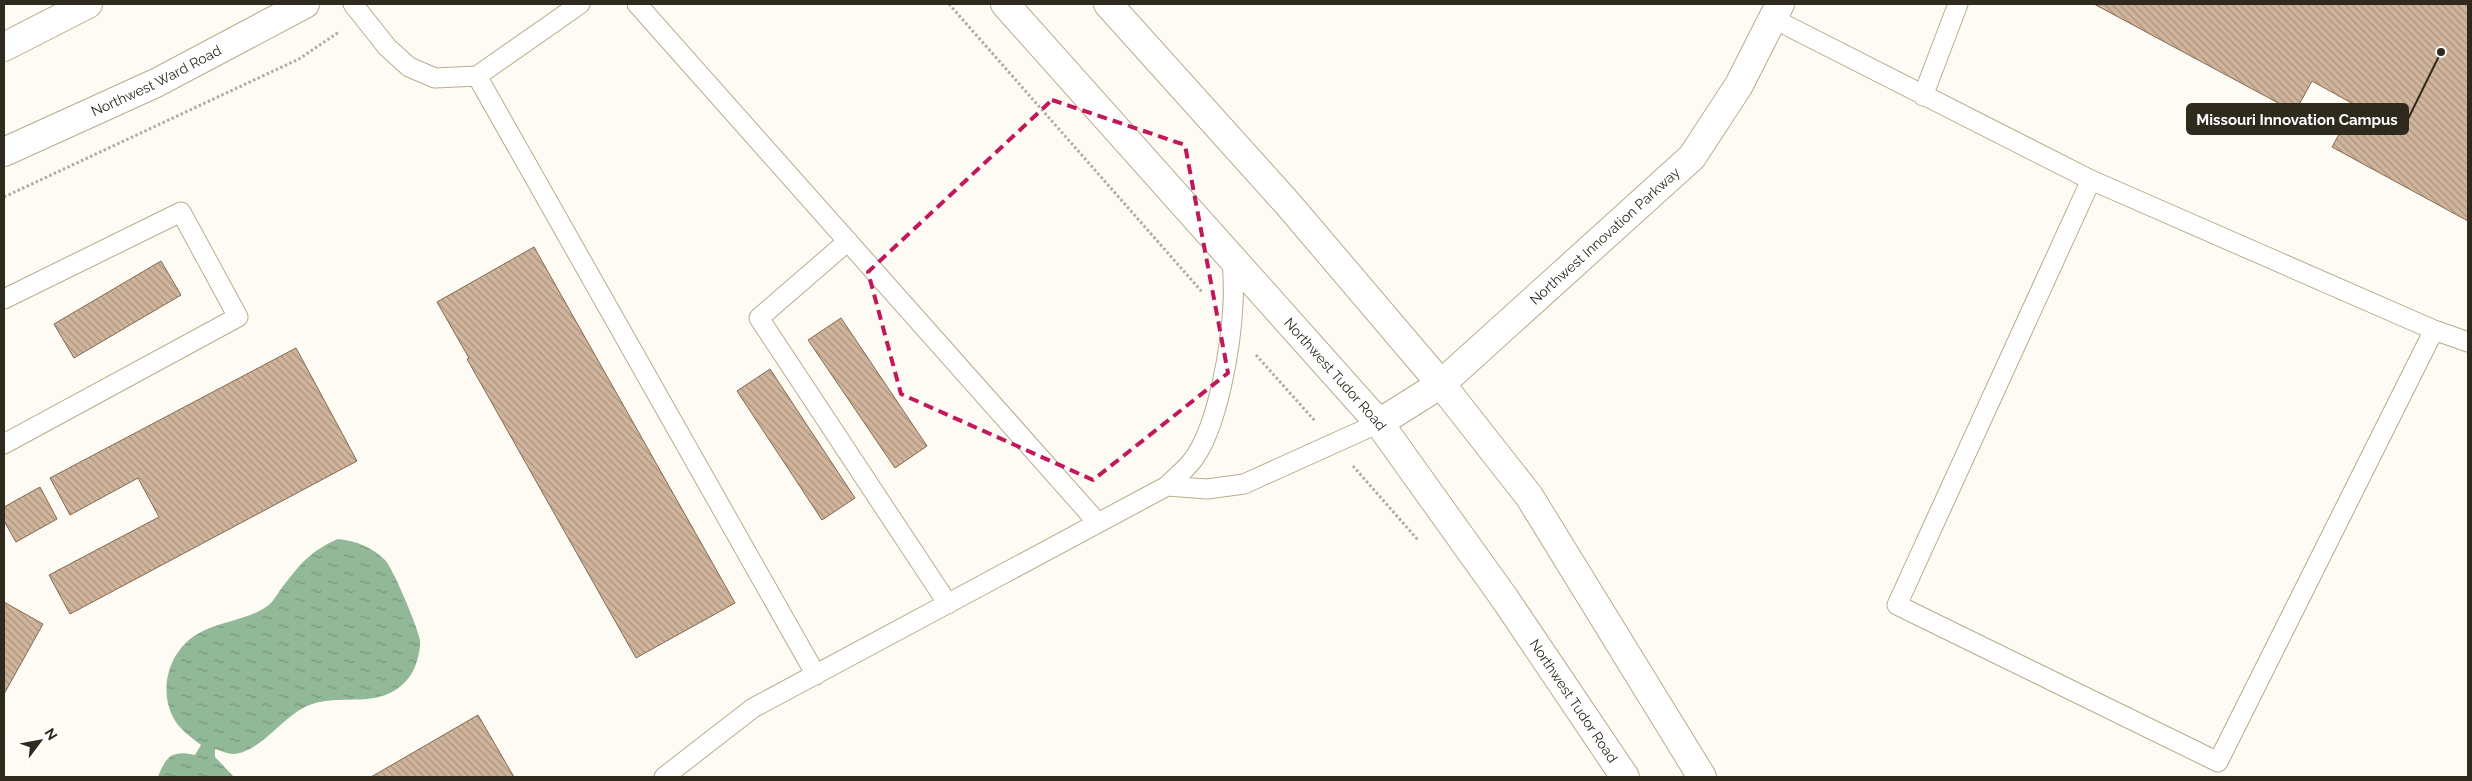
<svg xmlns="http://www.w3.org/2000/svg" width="2472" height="781" viewBox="0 0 2472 781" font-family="Raleway,sans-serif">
  <defs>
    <pattern id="water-ripples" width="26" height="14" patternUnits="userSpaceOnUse" patternTransform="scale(1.25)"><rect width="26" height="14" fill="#91b897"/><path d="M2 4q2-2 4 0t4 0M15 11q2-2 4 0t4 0" fill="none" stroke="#77967b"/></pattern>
    <pattern id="building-back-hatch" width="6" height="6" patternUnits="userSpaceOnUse" patternTransform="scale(1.25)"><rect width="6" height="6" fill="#d0b49b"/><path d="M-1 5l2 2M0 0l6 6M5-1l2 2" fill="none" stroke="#a9937e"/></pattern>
  </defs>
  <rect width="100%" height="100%" fill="#fdfbf4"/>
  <path fill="url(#water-ripples)" d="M 338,539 C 356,541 372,547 385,560 C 393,568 418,628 420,640 C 421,650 416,668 410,676 C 382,714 340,690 305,707 C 282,718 259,753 233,754 C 227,754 220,750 215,749 L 215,757 L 234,777 L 158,777 C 166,756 172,750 195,755 L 201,745 C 193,739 185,733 178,725 C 155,694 168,647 203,631 C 223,621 252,619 270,604 C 275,599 279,591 284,585 C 300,564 312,550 338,539 Z"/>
  <path fill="url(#building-back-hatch)" stroke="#836952" d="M 2094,4 L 2468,4 L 2468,221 L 2332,147 L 2355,105 L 2312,81 L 2295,112 Z
    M 534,247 L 735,603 L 636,658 L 467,359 L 469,358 L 437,302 Z
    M 161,261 L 181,295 L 74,358 L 54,324 Z
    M 841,318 L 927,446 L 895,468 L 808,340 Z
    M 296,348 L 357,461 L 70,614 L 49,575 L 159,517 L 138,478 L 70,515 L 50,478 Z
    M 770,369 L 855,498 L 822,520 L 737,391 Z
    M 40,487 L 57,519 L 16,542 L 4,521 L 4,507 Z
    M 4,602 L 43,624 L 4,694 Z
    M 478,715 L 514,777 L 371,777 Z"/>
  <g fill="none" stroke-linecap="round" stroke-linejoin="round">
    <g stroke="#b8ad8c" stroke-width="21">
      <path id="service" d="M 353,4 L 387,47 L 409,67 L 435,78 L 477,76 L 580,4
        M 637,4 L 1098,523
        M 1774,19 L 2091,180 L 2434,330 L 2468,342
        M 477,76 L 816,675
        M 1923,96 L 1958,4
        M 2091,180 L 1897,605 L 2218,762 L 2434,330
        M 848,241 L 759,318 L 948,604
        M 4,299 L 181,212 L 238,317 L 4,444
        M 1167,486 L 1207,489 L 1244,484 L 1379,423
        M 664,777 L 753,708 L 1167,486 C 1175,478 1185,470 1192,461 C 1218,428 1231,346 1233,304 C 1234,289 1233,273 1232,258"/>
    </g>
    <g stroke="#b8ad8c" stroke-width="30">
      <g id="minor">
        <path id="s1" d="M 1379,423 L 1441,384 L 1692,157 L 1739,85 L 1780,4"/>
      </g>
    </g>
    <g stroke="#b8ad8c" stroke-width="30">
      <g id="tertiary">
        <path id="s2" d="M 1005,4 L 1379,423 L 1505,599 L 1625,777"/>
        <path d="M 1108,4 L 1288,204 L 1441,384 L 1529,496 L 1702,777"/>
        <path d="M 4,47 L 88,4"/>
        <path id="s3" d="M 4,152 L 156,83 L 305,4"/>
      </g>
    </g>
    <path stroke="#afaca3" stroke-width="3" stroke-dasharray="2.5 2.5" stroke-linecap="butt" d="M 949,4 L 1203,293
      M 4,197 L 299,59 L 339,32
      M 1256,355 L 1315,421
      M 1353,466 L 1418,540"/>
    <use href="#service" stroke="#fff" stroke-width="19"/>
    <use href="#minor" stroke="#fff" stroke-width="28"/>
    <use href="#tertiary" stroke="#fff" stroke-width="28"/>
  </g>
  <path fill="none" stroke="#c2185b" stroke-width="4" stroke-dasharray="10 6" stroke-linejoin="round" d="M 1052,100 L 1185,145 L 1228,373 L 1093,480 L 901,394 L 868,272 Z"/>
  <g text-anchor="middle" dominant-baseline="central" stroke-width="4" stroke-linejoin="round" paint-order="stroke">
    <g font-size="14" fill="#2e2a1d" stroke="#fff">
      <text stroke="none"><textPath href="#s3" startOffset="168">Northwest Ward Road</textPath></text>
      <text stroke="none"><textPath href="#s1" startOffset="294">Northwest Innovation Parkway</textPath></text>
      <text stroke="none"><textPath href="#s2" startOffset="496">Northwest Tudor Road</textPath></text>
      <text stroke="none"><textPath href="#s2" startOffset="901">Northwest Tudor Road</textPath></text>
    </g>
  </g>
  <path fill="none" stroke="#2e2a1d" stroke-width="2" d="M2441 52L2408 119"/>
  <circle fill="#2e2a1d" stroke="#fff" stroke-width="2" cx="2441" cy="52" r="5"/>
  <rect fill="#2e2a1d" stroke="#2e2a1d" stroke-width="2" x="2187" y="104" width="221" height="30" rx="5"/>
  <g font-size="15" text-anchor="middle" font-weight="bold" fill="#fff">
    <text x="2297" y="125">Missouri Innovation Campus</text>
  </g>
  <rect width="2472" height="781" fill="none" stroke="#2e2a1d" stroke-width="10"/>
  <g transform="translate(40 741) rotate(58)" stroke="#ffffff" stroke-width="4" paint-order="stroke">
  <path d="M0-4L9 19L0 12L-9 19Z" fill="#2e2a1d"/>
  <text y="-8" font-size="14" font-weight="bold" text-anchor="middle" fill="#2e2a1d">N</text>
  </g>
</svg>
